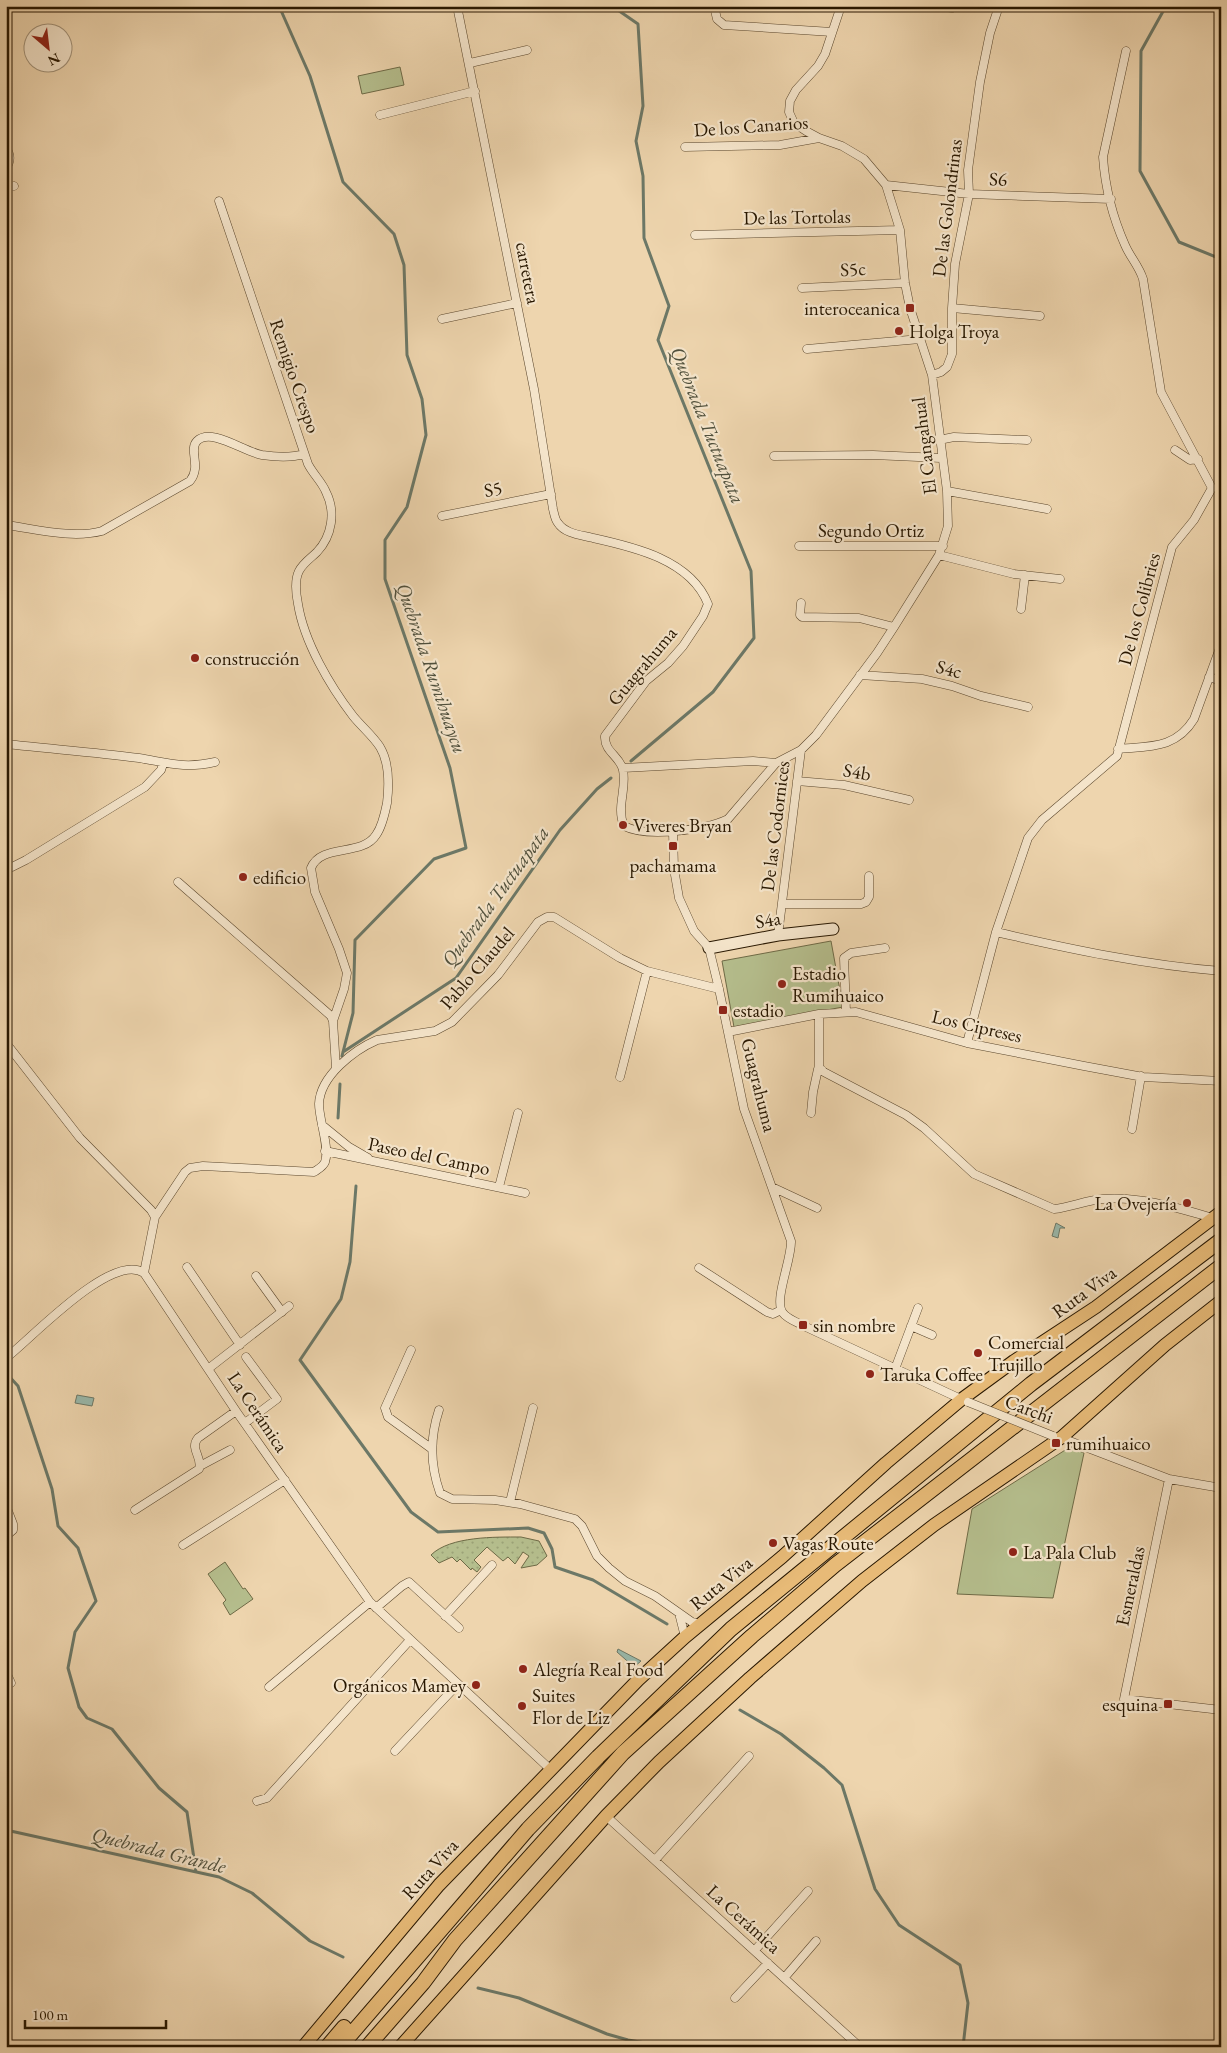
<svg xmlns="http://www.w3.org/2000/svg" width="1227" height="2053" viewBox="0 0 1227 2053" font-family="'EB Garamond',serif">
  <defs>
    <pattern id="park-dots" width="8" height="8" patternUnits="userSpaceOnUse" patternTransform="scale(1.25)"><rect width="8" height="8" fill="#b5be8d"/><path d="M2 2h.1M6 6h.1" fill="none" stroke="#9ca378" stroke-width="1.8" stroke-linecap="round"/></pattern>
    <pattern id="water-ripples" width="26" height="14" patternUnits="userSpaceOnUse" patternTransform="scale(1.25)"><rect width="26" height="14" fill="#99b9ac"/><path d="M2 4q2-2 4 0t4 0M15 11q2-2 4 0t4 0" fill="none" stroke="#849e92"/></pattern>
  </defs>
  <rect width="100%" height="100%" fill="#eed5ae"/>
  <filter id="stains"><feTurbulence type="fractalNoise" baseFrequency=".004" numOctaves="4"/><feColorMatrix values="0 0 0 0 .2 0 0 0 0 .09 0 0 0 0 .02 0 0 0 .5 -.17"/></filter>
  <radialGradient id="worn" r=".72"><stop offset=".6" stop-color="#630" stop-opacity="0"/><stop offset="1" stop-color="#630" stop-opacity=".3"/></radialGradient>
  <path fill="#b5be8d" stroke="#6e6a46" d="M 400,67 L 404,85 L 362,94 L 358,76 Z
    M 831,941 L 843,1007 L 734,1027 L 722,961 Z
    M 1070,1447 L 1084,1453 L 1053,1598 L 957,1594 L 972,1509 Z
    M 225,1562 L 243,1589 L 245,1588 L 253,1599 L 230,1615 L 223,1603 L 226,1600 L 208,1574 Z"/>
  <path fill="url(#park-dots)" stroke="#6e6a46" d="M 521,1537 L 539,1541 L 547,1556 L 537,1565 L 521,1568 L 529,1556 L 523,1552 L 515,1564 L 508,1557 L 503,1561 L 487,1547 L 474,1560 L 481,1567 L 477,1572 L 472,1568 L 471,1570 L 460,1559 L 457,1562 L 452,1557 L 439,1563 L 431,1555 C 450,1536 496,1537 521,1537 Z"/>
  <path fill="url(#water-ripples)" stroke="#6c7867" d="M 1056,1223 L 1065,1228 L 1060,1228 L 1058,1238 L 1052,1236 Z
    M 77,1395 L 94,1398 L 92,1406 L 75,1403 Z
    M 618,1649 L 641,1661 L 634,1667 L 617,1652 Z"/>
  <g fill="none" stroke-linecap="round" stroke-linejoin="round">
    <path stroke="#6c7867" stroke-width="3" d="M 279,6 L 310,76 L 343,182 L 394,234 L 404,265 L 407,355 L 422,399 L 426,435 L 407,507 L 385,540 L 385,579 L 450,768 L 466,848 L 434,859 L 355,940 L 353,1013 L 342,1056
      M 612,6 L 638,24 L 643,106 L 636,141 L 643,176 L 644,238 L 669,306 L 658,340 L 751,571 L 754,638 L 713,692 L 631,761
      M 1166,6 L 1141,51 L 1140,171 L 1179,242 L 1221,259
      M 343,1052 L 456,978 L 560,830 L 597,789 L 611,778
      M 338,1118 L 340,1084
      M 356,1186 L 350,1262 L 341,1299 L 300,1360 L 411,1512 L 438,1532 L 528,1528 L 544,1533 L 552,1549 L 555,1567 L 593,1580 L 667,1624
      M 6,1373 L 18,1386 L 52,1489 L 58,1526 L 78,1548 L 96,1601 L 75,1632 L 68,1668 L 79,1707 L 87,1718 L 112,1729 L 159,1788 L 187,1812 L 196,1872
      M 740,1710 L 781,1734 L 824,1768 L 842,1785 L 875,1889 L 899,1925 L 960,1965 L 968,2003 L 963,2047
      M 6,1830 L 219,1877 L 252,1893 L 310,1941 L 343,1957
      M 478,1988 L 519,1998 L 607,2034 L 628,2040 L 669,2047"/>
    <g stroke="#5a462c" stroke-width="9">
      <path id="street" d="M 457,6 L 534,389 L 553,509 C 554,513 555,520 558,523 C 565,534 582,535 593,538 C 634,547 691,560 708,604 L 703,616 L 683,646 L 668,663 L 646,681 L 605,736 C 604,752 620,756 623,770 C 627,789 616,807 624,826 C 647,838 705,830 728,819 L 776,763 L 801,750 L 816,735 L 877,653 L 894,627 L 939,555 L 948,526 L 947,491 L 932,375 L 910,308 L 905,283 L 900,230 L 886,185 L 864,159 L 842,146 L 819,138 L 806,131 L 794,123 L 789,112 L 790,101 L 796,90 L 818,66 L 825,54 L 841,6
        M 714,6 L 717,19 L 724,25 L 832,32
        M 939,6 L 952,8
        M 470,63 L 527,50
        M 380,115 L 475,91
        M 685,147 L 780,145 L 819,138
        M 6,148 C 11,155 11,161 6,168
        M 886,185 L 969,194 L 1111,199
        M 6,188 L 14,186
        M 219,201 L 308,464 C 313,474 322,482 326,492 C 336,512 332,536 317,552 C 311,558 303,563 299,571 C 294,581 296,594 298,604 C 304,642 330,686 353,716 C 361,726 373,736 380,747 C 389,762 389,786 387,803 C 385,813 382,827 376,835 C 362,857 321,843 311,868 L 315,892 L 339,949 L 347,973 L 344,989 L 333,1021
        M 695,235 L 900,230
        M 802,288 L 905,283
        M 952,308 L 1040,316
        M 442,319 L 517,303
        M 807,349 L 920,339
        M 932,375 L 941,372 L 947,367 L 952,354 L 952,308 L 955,264 L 969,194 L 968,170 L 980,82 L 990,33 L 999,6
        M 939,440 L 954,437 L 1027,440
        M 1175,450 L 1190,460 L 1198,459
        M 774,456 L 873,455 L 941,458
        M 947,491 L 1047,509
        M 442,516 L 551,494
        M 6,525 C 36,529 72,539 102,531 L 190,481 C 202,466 188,450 197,441 C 211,427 244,452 262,455 C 276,457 291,458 304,454
        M 799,546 L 943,546
        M 939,555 L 1014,574 L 1060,579
        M 801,603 L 800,615 L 802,617 L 859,618 L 894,627
        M 1021,609 L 1025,575
        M 860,675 L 922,679 L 952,686 L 981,696 L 1028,707
        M 1209,677 L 1221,681
        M 6,744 C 50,749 95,752 139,758 C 169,763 184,769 215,762
        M 1118,749 C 1149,746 1176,749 1194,719 L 1221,645
        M 623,768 L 753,761 L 776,763
        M 797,781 L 844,785 L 909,800
        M 673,832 L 674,869 L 679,898 L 694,931 L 709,948 L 719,989 L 744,1109 L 791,1241 C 792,1259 773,1301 783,1313 C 787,1319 799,1323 806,1327 L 963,1400
        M 6,870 L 26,860 L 145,787 L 161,770 L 163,764
        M 178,882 L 331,1016 L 333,1021 L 336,1068
        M 782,904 L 861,904 L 866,902 L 869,897 L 869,876
        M 996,932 C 1070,949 1145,965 1221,971
        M 778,935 L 801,750
        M 846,1012 L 844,958 L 851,953 L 885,948
        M 819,1014 L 819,1066 L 822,1071 L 906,1115 L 924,1128 L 974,1174 L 1054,1209 C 1071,1207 1087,1200 1103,1199 C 1139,1196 1178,1208 1213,1218
        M 728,1032 L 819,1014 L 856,1012 L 967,1043 L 1084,1066 L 1143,1077 L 1221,1081
        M 6,1043 L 80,1138 L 151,1210 L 155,1217
        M 967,1043 L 996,932 L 1028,838 L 1042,820 L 1117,756 L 1172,547 L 1194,520 L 1212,488 L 1161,392 L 1143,279 C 1139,266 1130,257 1125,245 C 1113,218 1105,186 1103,157 L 1126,51
        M 620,1077 L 647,971
        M 811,1113 L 813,1092 L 818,1069 L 822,1070
        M 322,1125 L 349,1147 L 368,1158
        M 1132,1129 L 1141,1076
        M 325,1151 L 525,1193
        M 499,1187 L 518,1113
        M 772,1187 L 817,1208
        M 187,1267 L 240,1345
        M 699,1268 L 767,1312 L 773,1314 L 781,1310
        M 144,1273 L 155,1217 L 185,1172 L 190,1168 L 203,1166 L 314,1172 C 318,1169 323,1167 325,1162 C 330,1148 319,1120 319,1104 C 320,1076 354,1050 377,1040 L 435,1031 L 452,1022 L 498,975 L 538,922 L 547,917 L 554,917 L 620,958 L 647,971 L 719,989
        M 256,1276 L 282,1312
        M 911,1326 L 932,1335
        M 411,1350 L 385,1408 L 388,1417 L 432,1449
        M 6,1358 C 31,1339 112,1251 144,1273 L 236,1411 L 370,1602 L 550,1769
        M 208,1369 L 289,1306
        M 895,1369 L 918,1308
        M 439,1410 C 430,1437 430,1465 440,1493 L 452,1499 L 495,1500 L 520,1504 L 575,1519 L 582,1526 L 597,1556 L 609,1568 L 625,1581 L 655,1596 L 692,1622 L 700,1624
        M 245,1423 L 277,1399 L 246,1357
        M 1059,1437 L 1169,1479 L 1221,1488
        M 200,1466 L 230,1450
        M 1169,1479 L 1124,1699 L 1221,1710
        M 510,1502 L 533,1408
        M 6,1506 L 13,1524 L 13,1530 L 6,1536
        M 135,1510 L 199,1469 C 203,1457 189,1449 198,1438 L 236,1411
        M 183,1545 L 285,1480
        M 376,1608 L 402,1586 L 409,1582 L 459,1628
        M 679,1613 L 685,1637
        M 445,1616 L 492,1565
        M 6,1672 L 11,1683
        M 269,1687 L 370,1602
        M 395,1751 L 458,1684
        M 257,1801 L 267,1798 L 410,1640
        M 606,1816 L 860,2047
        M 655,1860 L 749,1756
        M 755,1950 L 808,1891
        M 785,1977 L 816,1941
        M 735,1998 L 768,1963"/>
    </g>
    <g stroke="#281700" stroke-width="13">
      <path id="secondary" d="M 709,948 L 778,935 L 833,929"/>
    </g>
    <g stroke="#281700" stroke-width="14">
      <path id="primary" d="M 303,2047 L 439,1885 L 638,1680 L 685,1637 L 782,1557 L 886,1463 L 962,1399 L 1014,1361 L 1096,1307 L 1221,1212
        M 400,2047 L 606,1816 L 659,1762 L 750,1678 L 862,1581 L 934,1525 L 1062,1437 L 1165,1345 L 1221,1301"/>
    </g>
    <g stroke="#281700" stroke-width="16">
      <path id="highway" d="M 327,2047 L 344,2027
        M 340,2047 L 528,1829 L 598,1757 L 731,1629 L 1031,1384 L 1221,1240
        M 367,2047 L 423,1983 L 455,1940 L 623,1753 L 752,1636 L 835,1565 L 1221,1266"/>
    </g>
    <use href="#street" stroke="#f4e4ca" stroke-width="8"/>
    <use href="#secondary" stroke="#f4e4ca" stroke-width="11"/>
    <use href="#primary" stroke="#e7ba77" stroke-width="12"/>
    <use href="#highway" stroke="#e7ba77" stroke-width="14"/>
    <g stroke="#5a462c" stroke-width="9" stroke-linecap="butt">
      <path id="street-bridge" d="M 968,1402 L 1053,1436"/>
    </g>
    <use href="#street-bridge" stroke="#f4e4ca" stroke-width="8"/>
  </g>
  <g fill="#8f2418" stroke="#f4e4ca" stroke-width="2">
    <rect x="905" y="303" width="10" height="10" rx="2.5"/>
    <circle cx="899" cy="331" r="5"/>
    <circle cx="195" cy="658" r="5"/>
    <circle cx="623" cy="825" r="5"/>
    <rect x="668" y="841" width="10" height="10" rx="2.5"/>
    <circle cx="243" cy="877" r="5"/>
    <circle cx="782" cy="984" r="5"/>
    <rect x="718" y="1005" width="10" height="10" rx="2.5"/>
    <circle cx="1187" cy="1203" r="5"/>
    <rect x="798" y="1320" width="10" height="10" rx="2.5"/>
    <circle cx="978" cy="1353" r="5"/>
    <circle cx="870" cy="1374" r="5"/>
    <rect x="1051" y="1438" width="10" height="10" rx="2.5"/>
    <circle cx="773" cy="1543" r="5"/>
    <circle cx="1013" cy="1552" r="5"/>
    <circle cx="523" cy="1669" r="5"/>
    <circle cx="476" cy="1685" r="5"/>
    <rect x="1163" y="1699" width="10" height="10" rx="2.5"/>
    <circle cx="522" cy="1706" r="5"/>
  </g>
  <g text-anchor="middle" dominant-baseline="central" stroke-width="4.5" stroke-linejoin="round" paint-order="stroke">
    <g font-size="19" fill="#281700" stroke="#f4e4ca">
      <text transform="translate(751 126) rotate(-4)">De los Canarios</text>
      <text transform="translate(998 179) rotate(1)">S6</text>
      <text transform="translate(947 208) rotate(-83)">De las Golondrinas</text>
      <text transform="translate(797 217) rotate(-1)">De las Tortolas</text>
      <text transform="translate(853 269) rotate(-3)">S5c</text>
      <text transform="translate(528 273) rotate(79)">carretera</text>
      <text transform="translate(295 376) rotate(71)">Remigio Crespo</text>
      <text transform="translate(924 446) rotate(-97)">El Cangahual</text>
      <text transform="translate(493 489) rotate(-12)">S5</text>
      <text x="871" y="530">Segundo Ortiz</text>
      <text transform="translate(1139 609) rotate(-75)">De los Colibries</text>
      <text transform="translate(642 666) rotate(-50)">Guagrahuma</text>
      <text transform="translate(949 669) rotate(15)">S4c</text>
      <text transform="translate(857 772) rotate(10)">S4b</text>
      <text transform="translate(775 826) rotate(-83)">De las Codornices</text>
      <text transform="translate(768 920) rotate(-10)">S4a</text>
      <text transform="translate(477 968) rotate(-49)">Pablo Claudel</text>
      <text transform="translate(977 1026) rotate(13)">Los Cipreses</text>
      <text transform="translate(759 1085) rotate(76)">Guagrahuma</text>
      <text transform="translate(429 1156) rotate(12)">Paseo del Campo</text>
      <text transform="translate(1084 1292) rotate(-36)">Ruta Viva</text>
      <text transform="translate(1029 1409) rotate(21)">Carchi</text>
      <text transform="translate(258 1412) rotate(56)">La Cerámica</text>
      <text transform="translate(721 1583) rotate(-39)">Ruta Viva</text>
      <text transform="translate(1130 1586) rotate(-78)">Esmeraldas</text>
      <text transform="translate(430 1869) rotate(-48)">Ruta Viva</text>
      <text transform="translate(744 1919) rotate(42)">La Cerámica</text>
    </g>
    <g font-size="19" fill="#281700" stroke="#f4e4ca" text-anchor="start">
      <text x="900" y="308" text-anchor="end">interoceanica</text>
      <text x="909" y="331">Holga Troya</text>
      <text x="205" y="658">construcción</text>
      <text x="633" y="825">Viveres Bryan</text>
      <text x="673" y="865" text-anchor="middle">pachamama</text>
      <text x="253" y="877">edificio</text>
      <text x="792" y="973">Estadio<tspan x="792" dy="22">Rumihuaico</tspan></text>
      <text x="733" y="1010">estadio</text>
      <text x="1177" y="1203" text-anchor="end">La Ovejería</text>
      <text x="813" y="1325">sin nombre</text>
      <text x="988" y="1342">Comercial<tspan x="988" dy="22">Trujillo</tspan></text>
      <text x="880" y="1374">Taruka Coffee</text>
      <text x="1066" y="1443">rumihuaico</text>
      <text x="783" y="1543">Vagas Route</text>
      <text x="1023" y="1552">La Pala Club</text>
      <text x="533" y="1669">Alegría Real Food</text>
      <text x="466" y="1685" text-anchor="end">Orgánicos Mamey</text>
      <text x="532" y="1695">Suites<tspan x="532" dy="22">Flor de Liz</tspan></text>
      <text x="1158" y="1704" text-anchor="end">esquina</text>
    </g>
    <g font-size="20" font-style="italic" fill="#50503c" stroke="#f4e4ca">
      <text transform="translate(708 425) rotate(68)">Quebrada Tuctuapata</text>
      <text transform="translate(432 668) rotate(71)">Quebrada Rumihuaycu</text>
      <text transform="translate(495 896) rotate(-54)">Quebrada Tuctuapata</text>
      <text transform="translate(159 1850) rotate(14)">Quebrada Grande</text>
    </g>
  </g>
  <rect width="1227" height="2053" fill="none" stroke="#eed5ae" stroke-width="25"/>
  <rect x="8" y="8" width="1212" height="2038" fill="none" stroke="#281700" stroke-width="2.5"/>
  <rect x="12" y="12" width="1202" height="2028" fill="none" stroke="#281700"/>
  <g transform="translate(48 48) rotate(152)"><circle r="24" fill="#f4e4ca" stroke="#a29279"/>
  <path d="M0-4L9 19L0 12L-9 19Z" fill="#8f2418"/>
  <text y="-8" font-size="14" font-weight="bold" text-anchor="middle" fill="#281700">N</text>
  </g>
  <path d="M25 2020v8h141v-8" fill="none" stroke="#281700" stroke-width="2.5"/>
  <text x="32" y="2020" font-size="15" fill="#281700" stroke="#f4e4ca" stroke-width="4" paint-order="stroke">100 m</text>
  <rect width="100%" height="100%" filter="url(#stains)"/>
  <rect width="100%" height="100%" fill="url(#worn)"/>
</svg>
